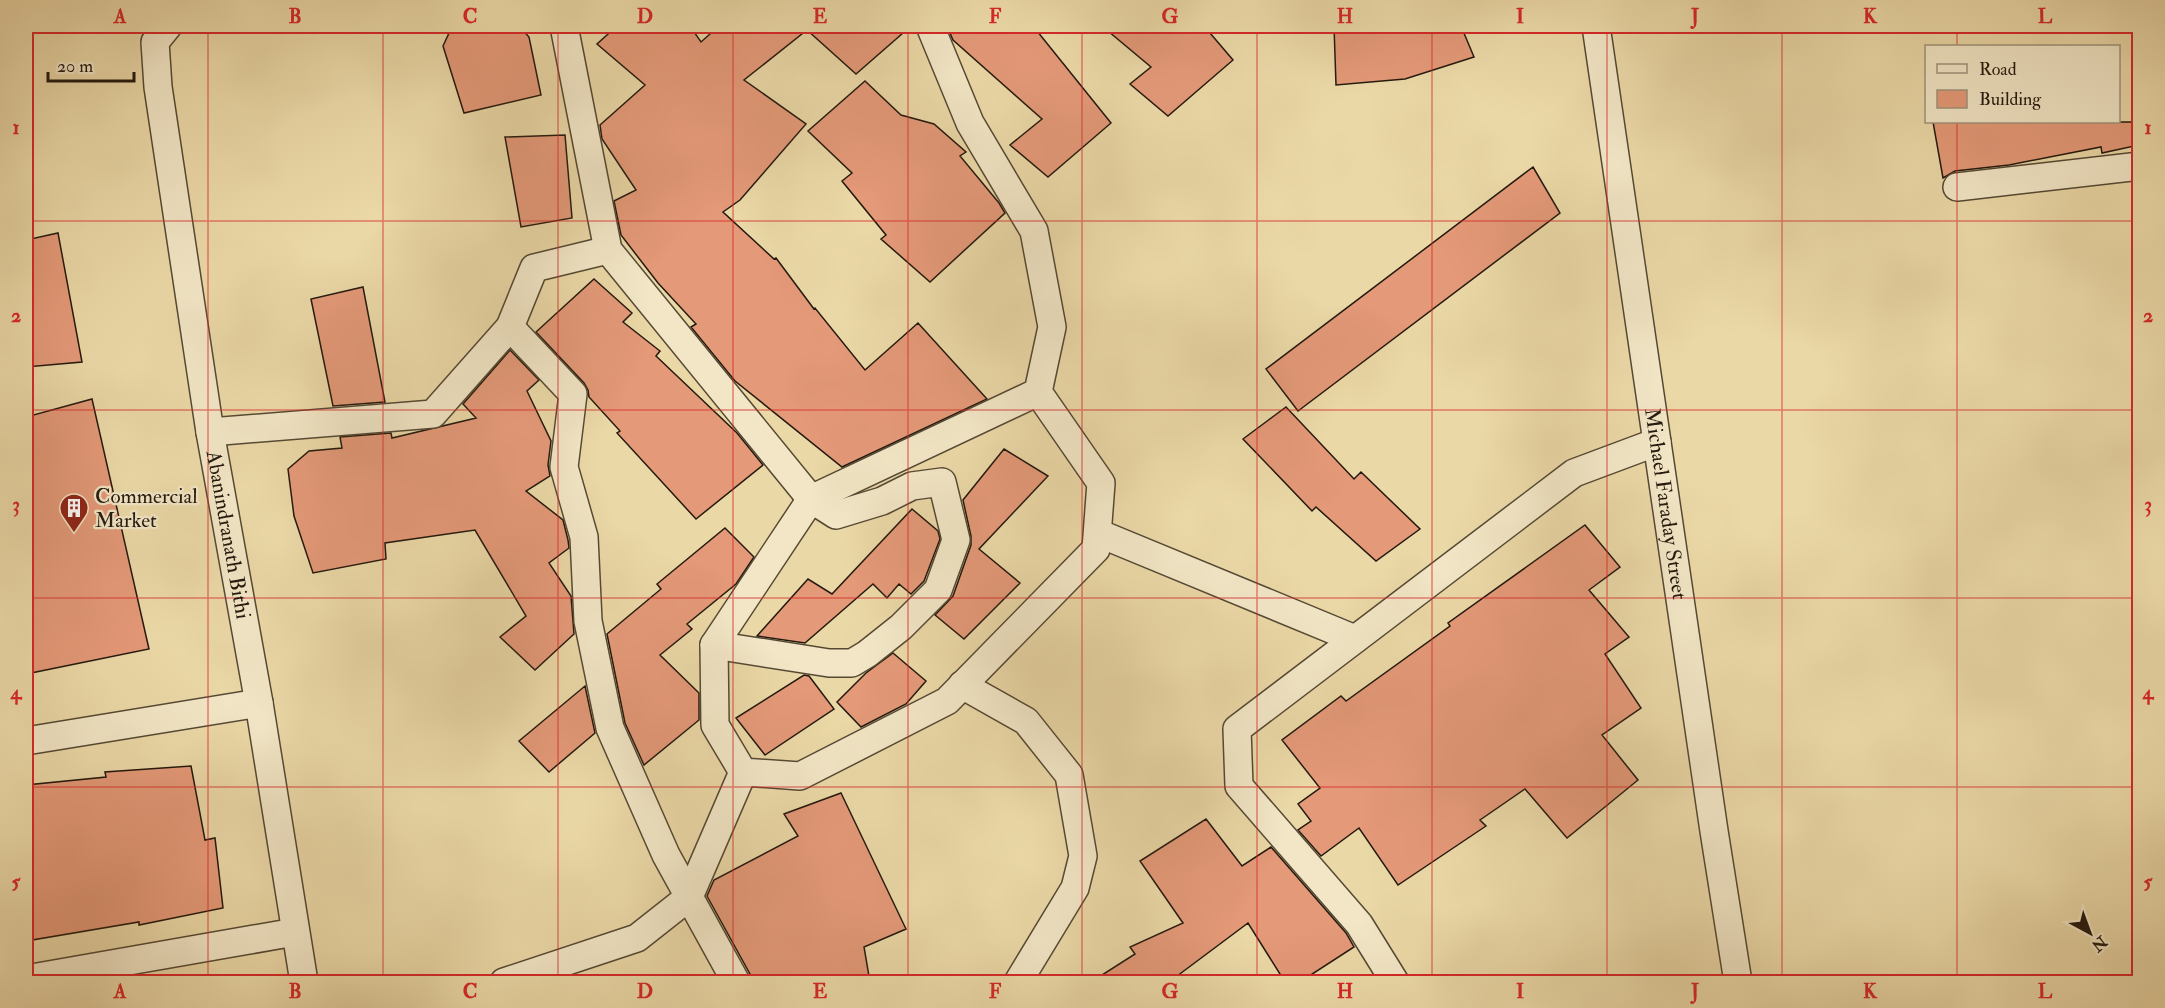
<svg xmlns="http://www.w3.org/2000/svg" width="2165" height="1008" viewBox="0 0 2165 1008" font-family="'IM FELL Double Pica',serif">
  <rect width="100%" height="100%" fill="#ebd8a7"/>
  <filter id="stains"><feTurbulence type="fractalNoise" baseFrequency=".00333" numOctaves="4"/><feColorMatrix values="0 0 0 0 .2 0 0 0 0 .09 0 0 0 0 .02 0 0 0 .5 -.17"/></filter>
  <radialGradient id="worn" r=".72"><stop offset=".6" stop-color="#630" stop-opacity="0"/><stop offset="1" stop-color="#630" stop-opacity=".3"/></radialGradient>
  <path fill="#e49978" stroke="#23190e" stroke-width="1.5" d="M 455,26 L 519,26 L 529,37 L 541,95 L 464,113 L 443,46 L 450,31 Z
    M 617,26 L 690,26 L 701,42 L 719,26 L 911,26 L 856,74 L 807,30 L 744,80 L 806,124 L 740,200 L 723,212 L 774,259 L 776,258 L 814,309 L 815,308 L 865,370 L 918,323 L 987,399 L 842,467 L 735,381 L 691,327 L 696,324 L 658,283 L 621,235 L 614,201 L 636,190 L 602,139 L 600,125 L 645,85 L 597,44 Z
    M 947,26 L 1033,26 L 1111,123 L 1048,177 L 1010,145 L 1042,119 L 953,40 Z
    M 1102,26 L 1204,26 L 1233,60 L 1168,116 L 1130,84 L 1151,67 Z
    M 1334,26 L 1461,26 L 1474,57 L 1405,79 L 1336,85 Z
    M 865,81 L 901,115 L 934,124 L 966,152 L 960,156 L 999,203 L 1005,213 L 930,282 L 881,239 L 886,235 L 842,181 L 852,173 L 808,131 Z
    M 1933,122 L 2139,122 L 2139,145 L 2102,153 L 2101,147 L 2009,165 L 1955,171 L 1943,178 Z
    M 565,135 L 572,218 L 521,227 L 505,137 Z
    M 1533,167 L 1560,213 L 1298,411 L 1266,369 Z
    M 58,233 L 82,362 L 26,367 L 26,240 Z
    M 594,279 L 632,313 L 623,322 L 660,351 L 656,356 L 737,433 L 763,465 L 696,519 L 617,433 L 620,431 L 589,397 L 588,390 L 584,383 L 536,332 Z
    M 363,287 L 385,402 L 333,406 L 311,299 Z
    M 510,350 L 539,380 L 527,391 L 551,441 L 548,465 L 550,476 L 526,491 L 563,520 L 568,540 L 569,548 L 549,563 L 571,596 L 574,634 L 535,670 L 500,637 L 526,616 L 475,530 L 385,543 L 386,559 L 313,573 L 294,516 L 288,469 L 309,451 L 342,448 L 340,437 L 391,433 L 392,438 L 476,418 L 463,404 Z
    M 92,399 L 149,649 L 26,674 L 26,417 Z
    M 1286,407 L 1354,479 L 1361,472 L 1420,529 L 1376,561 L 1316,507 L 1312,511 L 1243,439 Z
    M 1004,449 L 1048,476 L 979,549 L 1020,583 L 964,639 L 935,615 L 953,596 L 971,545 L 971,536 L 963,500 Z
    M 912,509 L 938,531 L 940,539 L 924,581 L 911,594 L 899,584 L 887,598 L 873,584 L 805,643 L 757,636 L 808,579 L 832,594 Z
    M 1585,525 L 1620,567 L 1589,590 L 1629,637 L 1605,654 L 1641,708 L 1602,735 L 1638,780 L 1567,838 L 1525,789 L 1480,820 L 1486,826 L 1398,885 L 1359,828 L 1321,856 L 1298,830 L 1311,821 L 1298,804 L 1320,788 L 1282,740 L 1341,696 L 1346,701 L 1450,626 L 1448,623 Z
    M 725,528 L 754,557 L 736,584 L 687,624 L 692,629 L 660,655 L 699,693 L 699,720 L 644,765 L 625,723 L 607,634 L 661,589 L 657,584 Z
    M 893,653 L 926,681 L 906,704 L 861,727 L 837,702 L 866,673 Z
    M 804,675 L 809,676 L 834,709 L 765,755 L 736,718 Z
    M 585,686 L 595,733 L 549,772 L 519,741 Z
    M 191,766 L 205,840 L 215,838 L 223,908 L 139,925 L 139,922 L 26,941 L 26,785 L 106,777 L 105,772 Z
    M 841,793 L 906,929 L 864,947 L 870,982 L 752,982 L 750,974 L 707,896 L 714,880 L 798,836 L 784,814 Z
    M 1206,819 L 1242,866 L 1271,847 L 1346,933 L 1354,947 L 1300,982 L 1285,982 L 1248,923 L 1169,982 L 1091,982 L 1135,954 L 1130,947 L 1183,923 L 1140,861 Z"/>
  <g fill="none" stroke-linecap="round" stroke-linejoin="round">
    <g stroke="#554934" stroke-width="30">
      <g id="minor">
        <path id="s1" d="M 168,26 L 155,42 L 158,87 L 210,432 L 259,703 L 304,982"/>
        <path d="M 564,26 L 608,250 L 811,499 L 836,515 L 882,501 L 912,486 L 942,482 L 956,540 L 938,590 L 901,627 L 867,654 L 852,663 L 829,663 L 714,645"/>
        <path d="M 930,26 L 970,123 L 1034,231 L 1052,327 L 1038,392 L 1101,483 L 1096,549 L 947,701 L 800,776 L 743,772 L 715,725 L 714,645 L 811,499 L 1038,392"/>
        <path id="s2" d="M 1596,26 L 1714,831 L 1738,982"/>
        <path d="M 1957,187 L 2140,166"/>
        <path d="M 510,327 L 573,394 L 564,467 L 584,537 L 588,621 L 610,728 L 666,855 L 736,982"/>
        <path d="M 210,432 L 433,414 L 510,327 L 534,268 L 608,250"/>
        <path d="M 1098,533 L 1355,639"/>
        <path d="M 962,685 L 1026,721 L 1069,775 L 1083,856 L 1075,888 L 1018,982"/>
        <path d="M 26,741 L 259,703"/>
        <path d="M 26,979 L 295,932"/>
        <path d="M 504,982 L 637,938 L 689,897 L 743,772"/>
        <path d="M 1395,982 L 1359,924 L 1239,786 L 1237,729 L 1574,473 L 1657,442"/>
      </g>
    </g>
    <use href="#minor" stroke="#f2e6c6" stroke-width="27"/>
  </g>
  <path fill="none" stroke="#d62828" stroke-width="1.5" stroke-opacity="0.55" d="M 208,26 L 208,982M 383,26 L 383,982M 558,26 L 558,982M 733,26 L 733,982M 908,26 L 908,982M 1082,26 L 1082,982M 1257,26 L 1257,982M 1432,26 L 1432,982M 1607,26 L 1607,982M 1782,26 L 1782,982M 1957,26 L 1957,46M 1957,122 L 1957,982M 26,221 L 2140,221M 26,410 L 2140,410M 26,598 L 2140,598M 26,787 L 2140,787"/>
  <defs>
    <g id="building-pin" transform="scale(1.5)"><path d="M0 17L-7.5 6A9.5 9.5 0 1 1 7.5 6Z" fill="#8f2418" stroke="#f2e6c6"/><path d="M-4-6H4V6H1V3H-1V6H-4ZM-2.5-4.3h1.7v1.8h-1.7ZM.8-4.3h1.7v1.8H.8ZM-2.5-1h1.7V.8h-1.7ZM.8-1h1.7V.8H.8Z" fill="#fff"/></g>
  </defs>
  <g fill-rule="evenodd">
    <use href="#building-pin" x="74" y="508"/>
  </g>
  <g text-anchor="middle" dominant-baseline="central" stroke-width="4.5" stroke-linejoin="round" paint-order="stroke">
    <g font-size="21" fill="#23190e" stroke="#f2e6c6" text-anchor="start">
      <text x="95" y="496">Commercial<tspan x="95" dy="24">Market</tspan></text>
    </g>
    <g font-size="21" fill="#23190e" stroke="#f2e6c6">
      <text stroke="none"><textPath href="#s2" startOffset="483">Michael Faraday Street</textPath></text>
      <text stroke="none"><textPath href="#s1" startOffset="519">Abanindranath Bithi</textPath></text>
    </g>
  </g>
  <rect width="2165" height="1008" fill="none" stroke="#ebd8a7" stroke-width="66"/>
  <rect x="1925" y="45" width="195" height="78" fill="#f2e6c6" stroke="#9f947c" stroke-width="1.5"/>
  <rect x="1937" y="64" width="30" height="9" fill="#f2e6c6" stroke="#9f947c" stroke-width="1.5"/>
  <text x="1979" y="75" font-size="18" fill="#23190e">Road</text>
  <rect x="1937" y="90" width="30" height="18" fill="#e49978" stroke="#9f947c" stroke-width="1.5"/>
  <text x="1979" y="105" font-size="18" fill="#23190e">Building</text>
  <g transform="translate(2090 933) rotate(139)" stroke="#f2e6c6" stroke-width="4.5" paint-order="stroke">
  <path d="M0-4.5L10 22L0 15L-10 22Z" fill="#23190e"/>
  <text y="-9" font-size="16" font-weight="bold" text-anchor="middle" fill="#23190e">N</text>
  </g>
  <path d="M48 72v9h86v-9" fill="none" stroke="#23190e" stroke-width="3"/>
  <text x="57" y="72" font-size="18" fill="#23190e" stroke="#f2e6c6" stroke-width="4.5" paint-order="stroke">20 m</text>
  <rect x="33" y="33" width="2099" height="942" fill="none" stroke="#d62828" stroke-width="2"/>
  <g font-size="20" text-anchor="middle" font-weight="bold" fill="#d62828">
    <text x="120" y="23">A</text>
    <text x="295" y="23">B</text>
    <text x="470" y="23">C</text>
    <text x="645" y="23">D</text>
    <text x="820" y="23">E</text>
    <text x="995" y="23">F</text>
    <text x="1170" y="23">G</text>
    <text x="1345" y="23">H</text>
    <text x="1520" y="23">I</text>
    <text x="1695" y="23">J</text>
    <text x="1870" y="23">K</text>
    <text x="2045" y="23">L</text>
    <text x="16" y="134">1</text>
    <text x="2148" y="134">1</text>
    <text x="16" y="322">2</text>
    <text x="2148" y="322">2</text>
    <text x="16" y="511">3</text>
    <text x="2148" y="511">3</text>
    <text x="16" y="699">4</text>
    <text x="2148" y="699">4</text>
    <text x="16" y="888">5</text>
    <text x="2148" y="888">5</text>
    <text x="120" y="998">A</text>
    <text x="295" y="998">B</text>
    <text x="470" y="998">C</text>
    <text x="645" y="998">D</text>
    <text x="820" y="998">E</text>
    <text x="995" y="998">F</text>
    <text x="1170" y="998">G</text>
    <text x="1345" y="998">H</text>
    <text x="1520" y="998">I</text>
    <text x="1695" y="998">J</text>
    <text x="1870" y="998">K</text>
    <text x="2045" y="998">L</text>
  </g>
  <rect width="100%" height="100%" filter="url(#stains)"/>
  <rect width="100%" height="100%" fill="url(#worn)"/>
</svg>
